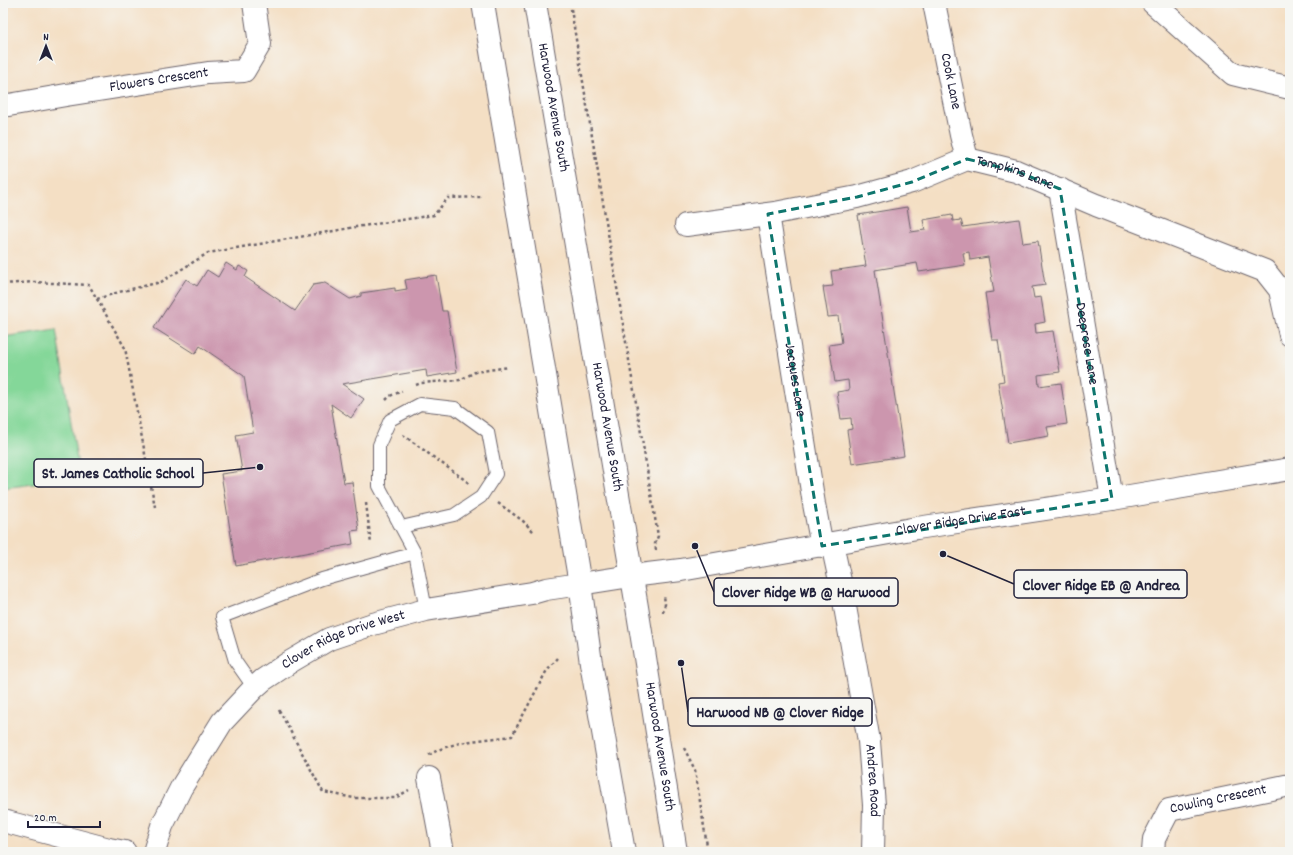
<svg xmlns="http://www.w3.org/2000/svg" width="1293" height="855" viewBox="0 0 1293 855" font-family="Dekko,sans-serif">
  <rect width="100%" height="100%" fill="#f6f6f2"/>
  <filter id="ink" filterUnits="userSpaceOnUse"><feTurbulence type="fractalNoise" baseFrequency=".025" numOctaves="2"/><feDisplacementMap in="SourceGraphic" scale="8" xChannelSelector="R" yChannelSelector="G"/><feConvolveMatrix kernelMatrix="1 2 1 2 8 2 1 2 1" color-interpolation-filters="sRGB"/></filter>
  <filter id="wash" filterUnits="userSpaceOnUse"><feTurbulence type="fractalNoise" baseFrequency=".012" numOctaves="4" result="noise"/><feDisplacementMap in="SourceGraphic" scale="16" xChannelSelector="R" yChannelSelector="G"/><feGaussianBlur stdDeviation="0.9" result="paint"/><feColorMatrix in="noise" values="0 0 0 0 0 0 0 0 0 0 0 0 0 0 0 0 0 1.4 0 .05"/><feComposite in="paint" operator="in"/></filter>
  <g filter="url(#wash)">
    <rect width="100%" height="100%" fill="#f4dfc4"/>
    <path fill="#84d799" stroke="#537c6a" d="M 56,329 L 80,478 L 3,488 L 3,337 Z"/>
    <g id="blocks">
      <path fill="#cc96ae" d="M 907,207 L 911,232 L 925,230 L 923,220 L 952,215 L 953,221 L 961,220 L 963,227 L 1019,219 L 1023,243 L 1038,241 L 1045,285 L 1032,287 L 1034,298 L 1041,297 L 1045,322 L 1035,324 L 1036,333 L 1053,331 L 1060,372 L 1038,375 L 1039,386 L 1061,383 L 1067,424 L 1047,427 L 1049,436 L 1008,443 L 998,382 L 1004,381 L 998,340 L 992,340 L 985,293 L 994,292 L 988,257 L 970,260 L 969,252 L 963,253 L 965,265 L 919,272 L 917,263 L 875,270 L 904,456 L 852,464 L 847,430 L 852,429 L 851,418 L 841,419 L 837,392 L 849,390 L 848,380 L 835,382 L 829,345 L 842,343 L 838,316 L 828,317 L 823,287 L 833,286 L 831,271 L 866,266 L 858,215 Z
        M 226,263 L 237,270 L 239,266 L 248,271 L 245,277 L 295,311 L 313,285 L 325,283 L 350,299 L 361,296 L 361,293 L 395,288 L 395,291 L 407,289 L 405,280 L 436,275 L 442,311 L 447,311 L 457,372 L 427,377 L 426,370 L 342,384 L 364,399 L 351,418 L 331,404 L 344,483 L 352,482 L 359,530 L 351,531 L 353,544 L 236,566 L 221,474 L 242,471 L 236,435 L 253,432 L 244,376 L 200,346 L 195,354 L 154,328 L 186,279 L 197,286 L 207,270 L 218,277 Z"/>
    </g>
  </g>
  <g filter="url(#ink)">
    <use href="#blocks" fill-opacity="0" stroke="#6c646b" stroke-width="1"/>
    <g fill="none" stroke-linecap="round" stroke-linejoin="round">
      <g stroke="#6c646b" stroke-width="14">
        <path id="lane" d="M 401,527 L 454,515 L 481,497 L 496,474 L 488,432 L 455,408 L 420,404 L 390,420 L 379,445 L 379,486 L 415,553 L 426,610
          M 254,688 L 235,661 L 222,617 L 322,579 L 415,553"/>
      </g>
      <g stroke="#6c646b" stroke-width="24">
        <g id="street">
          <path id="s1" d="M 934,3 L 961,135 L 967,159"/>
          <path d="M 1153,3 L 1233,74 L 1290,88"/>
          <path id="s2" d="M 3,106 L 66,95 L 208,73 L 244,71 L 260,44 L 254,3"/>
          <path id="s3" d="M 1060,189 L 1112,499"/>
          <path id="s4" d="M 768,214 L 814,504 L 822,546"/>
          <path id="s5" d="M 686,225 L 775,213 L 857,197 L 912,182 L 967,159 L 1016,171 L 1096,205 L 1265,271 L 1280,290 L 1290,335"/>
          <path id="s6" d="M 832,544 L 842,590 L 869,741 L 874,805 L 873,852"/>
          <path d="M 429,778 L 443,852"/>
          <path d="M 3,821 L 109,849 L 125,852"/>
          <path id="s7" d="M 154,852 L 162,826 L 181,788 L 222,722 L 254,688 L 263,680 L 290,662 L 329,639 L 373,624 L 426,610 L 532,593 L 546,589 L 580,584"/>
          <path id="s8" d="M 1153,852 L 1154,839 L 1169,810 L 1290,785"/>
        </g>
      </g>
      <g stroke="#6c646b" stroke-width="24">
        <g id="secondary">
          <path d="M 483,3 L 580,584 L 591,663 L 624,852"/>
          <path id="s9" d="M 535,3 L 637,607 L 676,852"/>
          <path id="s10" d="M 580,584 L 631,576 L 681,570 L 917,528 L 1112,499 L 1290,469"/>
        </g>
      </g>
      <path stroke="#6c646b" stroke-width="2.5" stroke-dasharray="3 3" stroke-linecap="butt" d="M 570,3 L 658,536 L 655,544 L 656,551
        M 3,284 L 34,282 L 89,285 L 125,348 L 155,507
        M 97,299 L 119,292 L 161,282 L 208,253 L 356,227 L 434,215 L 448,198 L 481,197
        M 416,385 L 421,383 L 460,380 L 475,372 L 509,367
        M 386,400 L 390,396 L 402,391
        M 403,435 L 469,483
        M 366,503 L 371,544
        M 498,503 L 523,521 L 534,532
        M 663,612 L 665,604 L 664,595
        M 279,710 L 323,792 L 354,798 L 395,798 L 409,790
        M 684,748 L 695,770 L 708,852
        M 429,755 C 453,740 485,740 512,736 L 547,670 L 558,658"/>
      <use href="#lane" stroke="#fff" stroke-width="12"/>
      <use href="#street" stroke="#fff" stroke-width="22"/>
      <use href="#secondary" stroke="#fff" stroke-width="22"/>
    </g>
  </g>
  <path fill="none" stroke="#0f766e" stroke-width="3" stroke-dasharray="8 5" stroke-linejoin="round" d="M 967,159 L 1016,171 L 1060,189 L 1112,499 L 822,546 L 768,214 L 857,197 L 912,182 Z"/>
  <g text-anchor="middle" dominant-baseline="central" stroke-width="3" stroke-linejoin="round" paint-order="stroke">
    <g font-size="15" fill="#22223b" stroke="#f6f6f2">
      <text stroke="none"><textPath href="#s2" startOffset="158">Flowers Crescent</textPath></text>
      <text stroke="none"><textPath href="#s1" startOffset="80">Cook Lane</textPath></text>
      <text stroke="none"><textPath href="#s9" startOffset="106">Harwood Avenue South</textPath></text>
      <text stroke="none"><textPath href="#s5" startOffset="340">Tompkins Lane</textPath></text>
      <text stroke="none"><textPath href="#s3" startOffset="157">Deeprose Lane</textPath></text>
      <text stroke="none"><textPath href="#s4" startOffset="168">Jacques Lane</textPath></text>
      <text stroke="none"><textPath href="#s9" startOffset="430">Harwood Avenue South</textPath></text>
      <text stroke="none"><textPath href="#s10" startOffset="386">Clover Ridge Drive East</textPath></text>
      <text stroke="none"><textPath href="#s7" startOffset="297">Clover Ridge Drive West</textPath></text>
      <text stroke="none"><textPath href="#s9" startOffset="754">Harwood Avenue South</textPath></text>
      <text stroke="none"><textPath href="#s6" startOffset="240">Andrea Road</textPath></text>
      <text stroke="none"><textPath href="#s8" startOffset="96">Cowling Crescent</textPath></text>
    </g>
  </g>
  <path fill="none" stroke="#22223b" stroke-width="1.5" d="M260 467L203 473M943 554L1014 584M695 546L714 592M681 663L688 712"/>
  <g fill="#22223b" stroke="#f6f6f2" stroke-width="1.5">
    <circle cx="260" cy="467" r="4"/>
    <circle cx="943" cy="554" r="4"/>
    <circle cx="695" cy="546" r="4"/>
    <circle cx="681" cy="663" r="4"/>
  </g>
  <g fill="#f6f6f2" stroke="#22223b" stroke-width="1.5">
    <rect x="34" y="459" width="169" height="28" rx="4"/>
    <rect x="1014" y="570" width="173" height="28" rx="4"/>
    <rect x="714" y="578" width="184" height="28" rx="4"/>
    <rect x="688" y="698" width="184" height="28" rx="4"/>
  </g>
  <g font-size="16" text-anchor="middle" font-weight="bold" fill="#22223b">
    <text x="118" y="478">St. James Catholic School</text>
    <text x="1101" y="590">Clover Ridge EB @ Andrea</text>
    <text x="806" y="597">Clover Ridge WB @ Harwood</text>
    <text x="780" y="717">Harwood NB @ Clover Ridge</text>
  </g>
  <rect width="1293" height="855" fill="none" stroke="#f6f6f2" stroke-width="16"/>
  <g transform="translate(46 46)" stroke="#f6f6f2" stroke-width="3" paint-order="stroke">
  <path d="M0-3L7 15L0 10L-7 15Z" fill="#22223b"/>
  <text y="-6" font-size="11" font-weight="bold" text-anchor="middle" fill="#22223b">N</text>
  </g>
  <path d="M28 821v6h72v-6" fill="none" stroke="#22223b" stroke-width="2"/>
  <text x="34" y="821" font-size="12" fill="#22223b" stroke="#f6f6f2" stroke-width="3" paint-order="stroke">20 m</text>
</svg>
